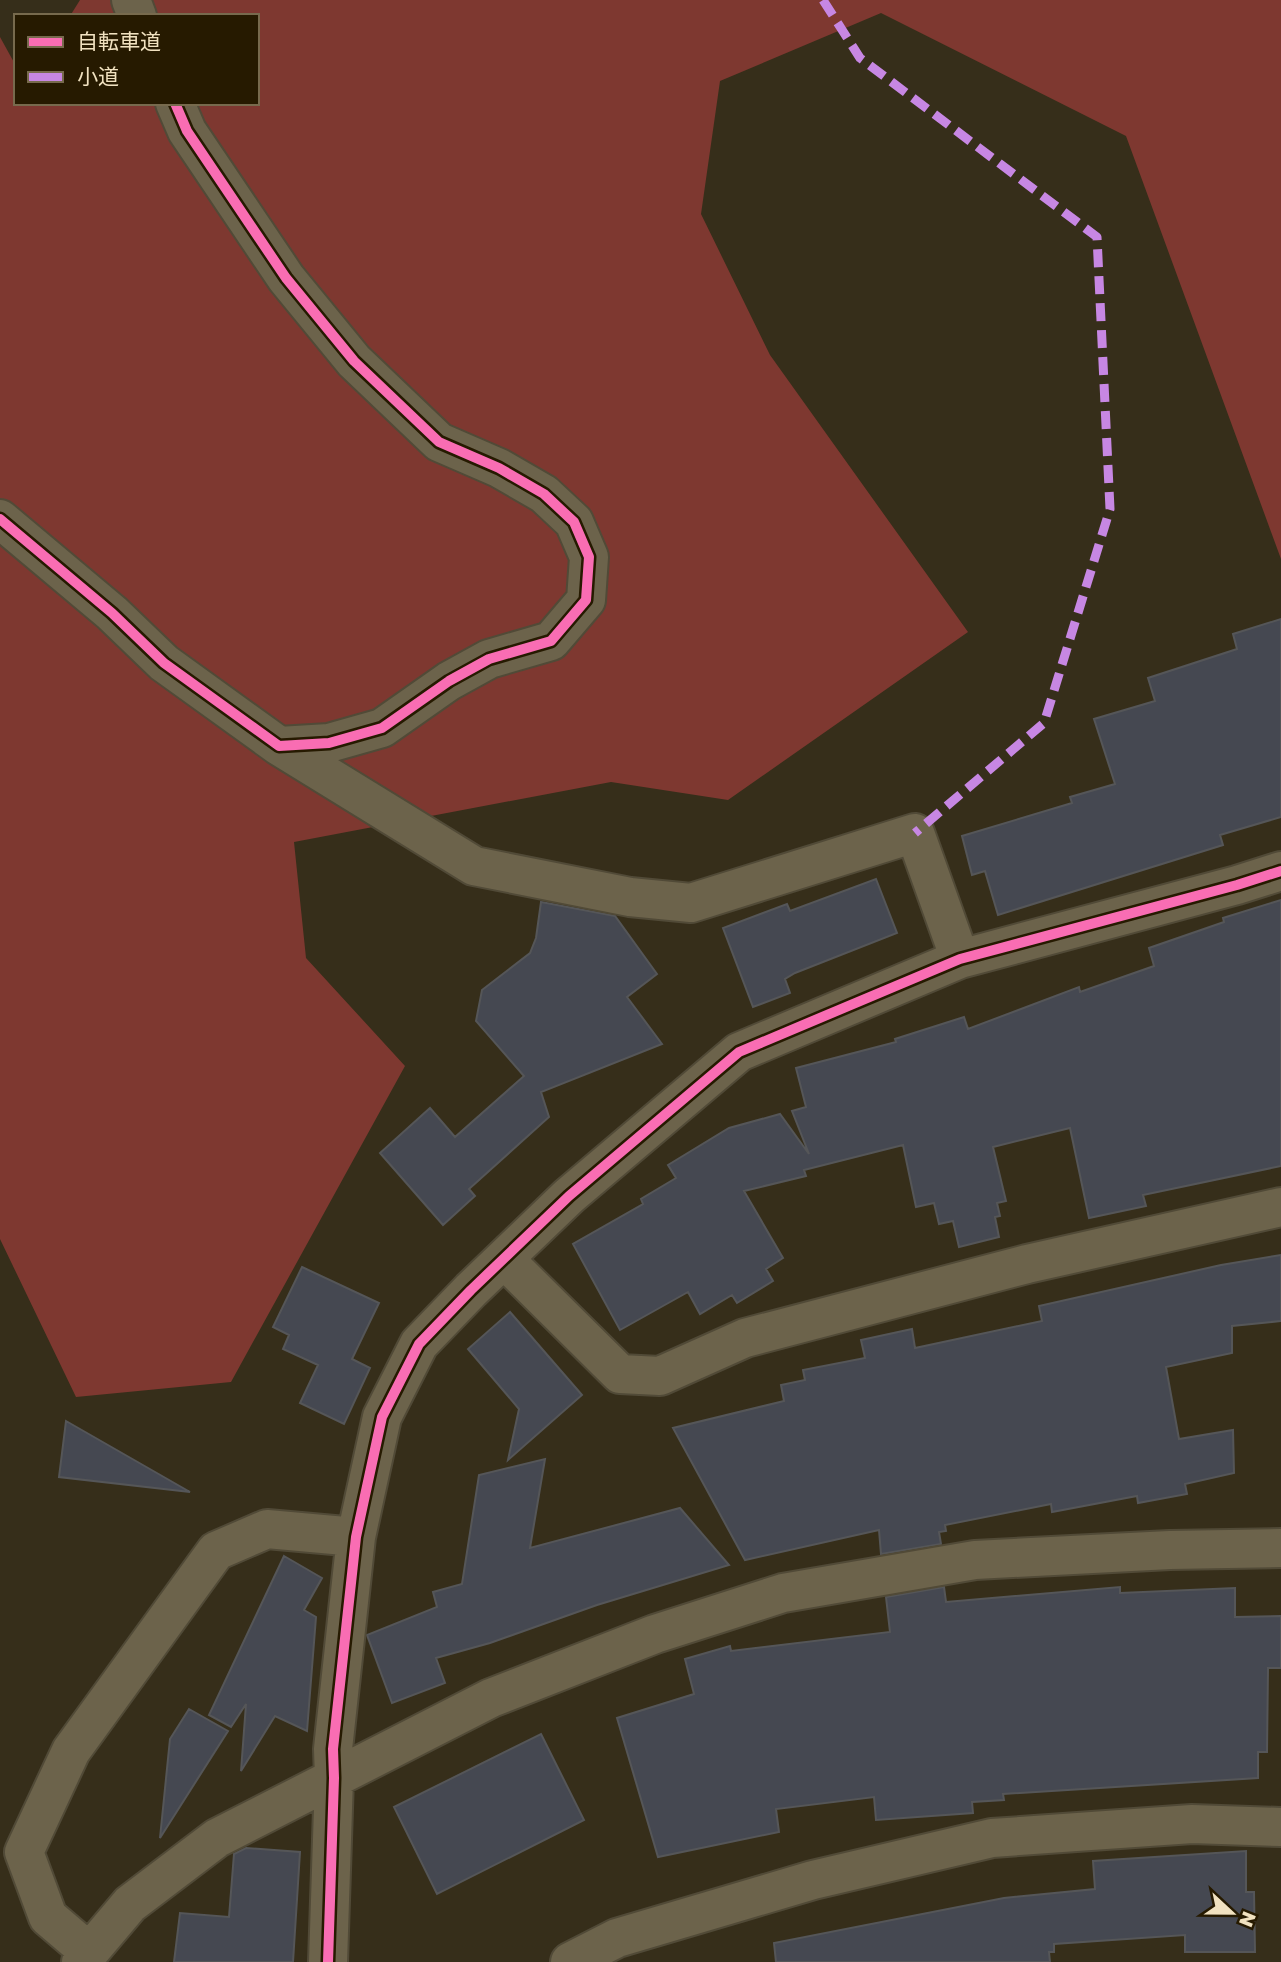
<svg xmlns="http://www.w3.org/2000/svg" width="1281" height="1962" viewBox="0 0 1281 1962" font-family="'Golos Text','Noto Sans JP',sans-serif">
  <rect width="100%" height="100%" fill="#362e1a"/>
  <path fill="#7e3830" d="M 80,0 L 1281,0 L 1281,559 L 1126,136 L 881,13 L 720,81 L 701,214 L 770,355 L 968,632 L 728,800 L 611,782 L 294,842 L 306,958 L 405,1066 L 231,1382 L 76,1397 L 0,1239 L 0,37 L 16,66 L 16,103 L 257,103 L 257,16 L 70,16 Z"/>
  <path fill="#454851" stroke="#555658" stroke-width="2" d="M 1281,619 L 1281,817 L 1220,835 L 1223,845 L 998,915 L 985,871 L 972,875 L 962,836 L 1072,803 L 1070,797 L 1115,784 L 1094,719 L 1155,701 L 1148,678 L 1237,649 L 1233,634 Z
    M 876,879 L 897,933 L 795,973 L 785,979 L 790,993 L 753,1007 L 723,928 L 787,904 L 790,911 Z
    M 1281,900 L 1281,1166 L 1143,1195 L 1146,1206 L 1089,1218 L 1070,1128 L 993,1147 L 1006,1201 L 997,1203 L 1000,1216 L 995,1217 L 999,1237 L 959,1247 L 953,1221 L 939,1224 L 934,1203 L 916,1207 L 903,1145 L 804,1170 L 806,1176 L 744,1191 L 783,1258 L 766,1269 L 773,1281 L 737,1303 L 732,1295 L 700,1314 L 688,1292 L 620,1330 L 573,1244 L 643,1204 L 641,1199 L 676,1178 L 668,1165 L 729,1128 L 780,1114 L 809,1154 L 792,1111 L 806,1107 L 796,1068 L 896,1042 L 895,1039 L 964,1017 L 968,1029 L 1079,987 L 1080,992 L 1154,966 L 1149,948 L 1224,922 L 1223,918 Z
    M 541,902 L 615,916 L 657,974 L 627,997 L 662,1044 L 541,1092 L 549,1117 L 469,1189 L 475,1196 L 443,1225 L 380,1153 L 430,1108 L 455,1137 L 524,1076 L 476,1021 L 482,990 L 530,953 L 536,938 Z
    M 1281,1255 L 1281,1321 L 1232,1326 L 1232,1353 L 1166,1367 L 1179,1439 L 1233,1430 L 1234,1473 L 1185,1484 L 1187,1494 L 1138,1503 L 1137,1496 L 1052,1512 L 1051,1504 L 945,1525 L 946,1531 L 939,1532 L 941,1544 L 881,1554 L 879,1530 L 745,1560 L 673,1428 L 784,1401 L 781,1385 L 805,1380 L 803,1370 L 865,1358 L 861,1340 L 912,1329 L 915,1348 L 1042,1321 L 1039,1306 L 1221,1265 Z
    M 302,1267 L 379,1303 L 352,1359 L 370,1368 L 344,1424 L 300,1403 L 318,1365 L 283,1349 L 289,1335 L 273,1327 Z
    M 510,1312 L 582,1395 L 508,1460 L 519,1409 L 468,1349 Z
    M 66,1421 L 190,1492 L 59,1477 Z
    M 545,1459 L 530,1548 L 680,1508 L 729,1565 L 597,1605 L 490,1643 L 436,1658 L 445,1683 L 392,1703 L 367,1635 L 437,1607 L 433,1592 L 462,1584 L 479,1475 Z
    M 284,1556 L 322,1578 L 304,1610 L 316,1617 L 307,1731 L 275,1716 L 241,1771 L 246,1704 L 231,1727 L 209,1715 Z
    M 944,1587 L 946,1602 L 1120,1587 L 1120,1593 L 1235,1588 L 1235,1617 L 1281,1616 L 1281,1668 L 1268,1668 L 1267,1752 L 1258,1752 L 1258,1778 L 1003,1794 L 1004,1800 L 972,1802 L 973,1813 L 876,1820 L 874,1797 L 776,1809 L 779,1832 L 658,1857 L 617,1718 L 694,1694 L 685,1659 L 730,1646 L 731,1651 L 890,1632 L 886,1597 Z
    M 189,1709 L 228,1731 L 160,1838 L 170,1739 Z
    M 541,1734 L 584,1820 L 437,1894 L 394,1807 Z
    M 246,1848 L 300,1852 L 293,1962 L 174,1962 L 180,1913 L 229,1917 L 234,1854 Z
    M 1246,1851 L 1246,1892 L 1254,1892 L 1255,1952 L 1185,1952 L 1185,1935 L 1054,1944 L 1054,1952 L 1049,1952 L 1050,1962 L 776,1962 L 774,1943 L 1004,1898 L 1095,1889 L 1093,1861 Z"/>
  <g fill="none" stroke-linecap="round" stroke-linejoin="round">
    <g stroke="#514a37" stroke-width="42">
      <path id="minor" d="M 131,0 L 137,16
        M 0,519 L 112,613 L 164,663 L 279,746 L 329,743 L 382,728 L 449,681 L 489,659 L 551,641 L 586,600 L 589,557 L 574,522 L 544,494 L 499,468 L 439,442 L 354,361 L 286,278 L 187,131 L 175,103
        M 279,746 L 474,866 L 630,897 L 691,903 L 915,833 L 960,959
        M 504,1259 L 620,1374 L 660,1376 L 745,1338 L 1027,1264 L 1281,1207
        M 89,1952 L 48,1917 L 24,1852 L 71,1751 L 216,1551 L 267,1529 L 356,1537
        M 81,1962 L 130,1904 L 217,1838 L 491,1698 L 655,1634 L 783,1593 L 975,1560 L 1170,1550 L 1281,1548
        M 328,1962 L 334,1778 L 333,1749 L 356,1537 L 382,1417 L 419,1344 L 471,1290 L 569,1196 L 739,1052 L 960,959 L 1237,885 L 1281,871
        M 570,1962 L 617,1938 L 813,1880 L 992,1838 L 1192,1824 L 1281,1827"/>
    </g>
    <use href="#minor" stroke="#6c634b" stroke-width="38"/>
    <path stroke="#c787e3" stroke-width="9" stroke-dasharray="18 9" stroke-linecap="butt" d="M 823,0 L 860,58 L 1097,237 L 1110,509 L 1044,723 L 915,833"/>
    <g stroke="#261a00" stroke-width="15">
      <path id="cycleway" d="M 0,519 L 112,613 L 164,663 L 279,746 L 329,743 L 382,728 L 449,681 L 489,659 L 551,641 L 586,600 L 589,557 L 574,522 L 544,494 L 499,468 L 439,442 L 354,361 L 286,278 L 187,131 L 175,103
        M 328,1962 L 334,1778 L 333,1749 L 356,1537 L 382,1417 L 419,1344 L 471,1290 L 569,1196 L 739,1052 L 960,959 L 1237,885 L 1281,871"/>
    </g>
    <use href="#cycleway" stroke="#f96db3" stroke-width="10"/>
  </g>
  <rect x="14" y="14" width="245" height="91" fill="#261a00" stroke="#776a4d" stroke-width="2"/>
  <rect x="28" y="37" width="35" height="10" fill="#f96db3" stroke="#776a4d" stroke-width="2"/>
  <text x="77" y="49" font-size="21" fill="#f1e2c0">自転車道</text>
  <rect x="28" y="72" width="35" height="10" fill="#c787e3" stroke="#776a4d" stroke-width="2"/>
  <text x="77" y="84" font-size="21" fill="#f1e2c0">小道</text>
  <g transform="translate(1232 1913) rotate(112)" stroke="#261a00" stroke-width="5" paint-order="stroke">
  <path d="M0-5L12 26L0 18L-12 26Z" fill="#f1e2c0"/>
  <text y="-10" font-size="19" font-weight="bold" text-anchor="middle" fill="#f1e2c0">N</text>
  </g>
</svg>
